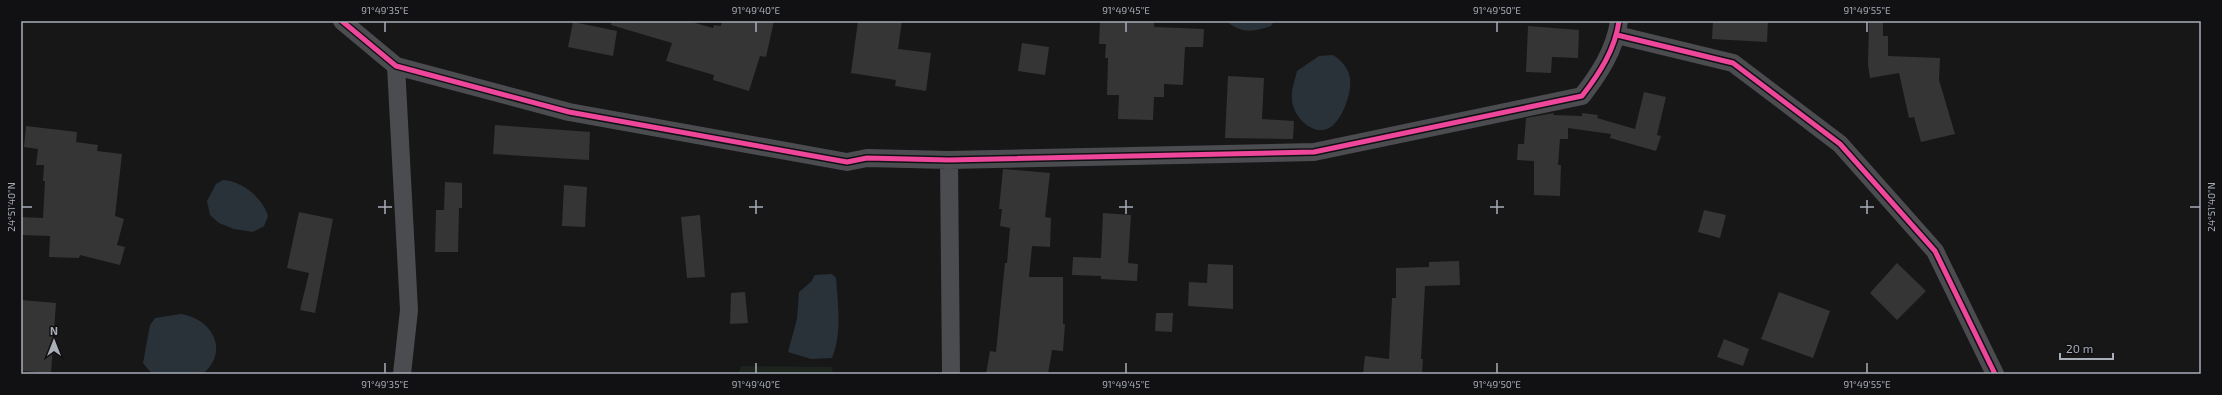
<svg xmlns="http://www.w3.org/2000/svg" width="2222" height="395" viewBox="0 0 2222 395" font-family="'Exo 2',sans-serif">
  <rect width="100%" height="100%" fill="#171717"/>
  <path fill="#1d241e" d="M 741,366 L 832,367 L 833,374 L 738,374 Z"/>
  <path fill="#2a3239" d="M 1226,21 L 1274,21 L 1271,26 C 1252,32 1243,34 1226,21 Z
    M 1333,55 C 1341,60 1349,68 1350,79 C 1352,93 1342,121 1329,128 C 1312,137 1292,115 1292,99 C 1291,90 1295,80 1297,71 L 1319,56 Z
    M 223,180 C 242,181 263,198 268,216 L 264,226 L 253,232 L 234,229 L 219,223 L 210,215 L 207,201 L 216,184 Z
    M 832,274 L 836,278 C 838,304 842,334 832,358 L 811,359 L 788,352 L 797,319 L 799,292 L 811,282 L 815,275 Z
    M 181,314 C 212,319 230,350 203,374 L 152,374 L 143,363 L 150,325 L 155,318 Z"/>
  <path fill="#353536" d="M 612,21 L 688,21 L 713,28 L 714,25 L 721,26 L 722,21 L 774,21 L 766,57 L 760,56 L 749,91 L 713,80 L 714,75 L 666,61 L 672,43 L 611,25 Z
    M 858,21 L 902,21 L 898,49 L 931,53 L 926,91 L 895,86 L 896,80 L 851,73 Z
    M 1100,21 L 1154,21 L 1154,27 L 1204,29 L 1203,47 L 1185,47 L 1183,85 L 1164,84 L 1164,97 L 1154,97 L 1153,120 L 1118,119 L 1119,95 L 1107,95 L 1108,58 L 1105,58 L 1106,44 L 1099,44 Z
    M 1713,21 L 1768,21 L 1767,42 L 1712,39 Z
    M 1869,21 L 1883,21 L 1883,36 L 1888,36 L 1888,56 L 1940,58 L 1939,80 L 1955,134 L 1921,142 L 1914,117 L 1909,118 L 1899,73 L 1870,78 L 1868,65 Z
    M 573,22 L 617,31 L 613,56 L 568,47 Z
    M 1528,26 L 1579,30 L 1578,58 L 1552,57 L 1551,73 L 1526,72 Z
    M 1022,43 L 1049,47 L 1045,75 L 1018,71 Z
    M 1228,76 L 1264,78 L 1262,119 L 1294,121 L 1293,139 L 1225,138 Z
    M 1644,92 L 1666,97 L 1657,135 L 1661,136 L 1656,151 L 1610,138 L 1611,134 L 1568,128 L 1568,139 L 1560,139 L 1558,165 L 1561,165 L 1560,196 L 1534,195 L 1534,161 L 1517,160 L 1518,144 L 1524,144 L 1526,118 L 1554,113 L 1553,115 L 1582,116 L 1582,113 L 1598,115 L 1597,118 L 1635,129 Z
    M 495,125 L 590,132 L 589,160 L 493,154 Z
    M 26,126 L 77,132 L 76,142 L 98,145 L 97,151 L 122,154 L 115,216 L 124,219 L 117,245 L 125,247 L 120,265 L 80,255 L 79,258 L 49,257 L 50,236 L 21,235 L 21,217 L 43,218 L 45,181 L 43,181 L 44,165 L 36,165 L 38,149 L 24,147 Z
    M 1003,169 L 1050,173 L 1045,217 L 1051,218 L 1050,247 L 1032,246 L 1029,277 L 1063,277 L 1063,324 L 1065,324 L 1063,351 L 1052,350 L 1048,374 L 986,374 L 990,351 L 996,352 L 1005,263 L 1007,263 L 1010,228 L 1000,226 L 1002,209 L 999,209 Z
    M 445,182 L 462,183 L 462,208 L 459,208 L 458,252 L 435,252 L 436,210 L 444,210 Z
    M 564,185 L 587,187 L 585,227 L 562,226 Z
    M 1704,210 L 1726,215 L 1720,238 L 1698,232 Z
    M 299,212 L 333,219 L 315,313 L 300,310 L 309,273 L 287,268 Z
    M 1103,213 L 1131,215 L 1128,263 L 1138,264 L 1137,281 L 1101,279 L 1101,276 L 1072,275 L 1073,257 L 1101,258 Z
    M 700,215 L 705,277 L 687,278 L 681,217 Z
    M 1459,261 L 1460,285 L 1425,286 L 1421,359 L 1423,359 L 1422,374 L 1363,374 L 1365,356 L 1389,359 L 1392,298 L 1396,298 L 1396,268 L 1429,267 L 1429,262 Z
    M 1897,263 L 1926,291 L 1897,320 L 1870,293 Z
    M 1208,264 L 1233,265 L 1233,309 L 1188,306 L 1189,282 L 1207,283 Z
    M 745,292 L 748,323 L 730,324 L 731,293 Z
    M 1779,292 L 1830,311 L 1813,358 L 1761,339 Z
    M 21,300 L 56,303 L 51,373 L 21,371 Z
    M 1156,313 L 1173,313 L 1172,332 L 1155,331 Z
    M 1724,339 L 1749,349 L 1743,366 L 1717,357 Z"/>
  <g fill="none" stroke-linecap="round" stroke-linejoin="round">
    <path stroke="#4b4c50" stroke-width="18" d="M 342,21 L 396,66 L 569,112 L 847,162 L 867,158 L 949,160 L 1314,152 L 1582,96 C 1599,74 1615,50 1619,21
      M 1617,35 L 1733,63 L 1840,144 L 1935,251 L 1995,374
      M 396,66 L 409,310 L 402,374
      M 949,160 L 951,374"/>
    <g stroke="#111113" stroke-width="8">
      <path id="cycleway" d="M 342,21 L 396,66 L 569,112 L 847,162 L 867,158 L 949,160 L 1314,152 L 1582,96 C 1599,74 1615,50 1619,21
        M 1617,35 L 1733,63 L 1840,144 L 1935,251 L 1995,374"/>
    </g>
    <use href="#cycleway" stroke="#ed469a" stroke-width="5"/>
  </g>
  <path fill="none" stroke="#a8adb8" stroke-width="1.5" d="M 385,22 L 385,32M 756,22 L 756,32M 1126,22 L 1126,32M 1497,22 L 1497,32M 1867,22 L 1867,32M 385,200 L 385,214M 756,200 L 756,214M 1126,200 L 1126,214M 1497,200 L 1497,214M 1867,200 L 1867,214M 22,207 L 32,207M 378,207 L 392,207M 749,207 L 763,207M 1119,207 L 1133,207M 1490,207 L 1504,207M 1860,207 L 1874,207M 2190,207 L 2200,207M 385,363 L 385,373M 756,363 L 756,373M 1126,363 L 1126,373M 1497,363 L 1497,373M 1867,363 L 1867,373"/>
  <rect width="2222" height="395" fill="none" stroke="#111113" stroke-width="44"/>
  <g transform="translate(54 341)" stroke="#111113" stroke-width="3" paint-order="stroke">
  <path d="M0-3L7 15L0 10L-7 15Z" fill="#a8adb8"/>
  <text y="-6" font-size="11" font-weight="bold" text-anchor="middle" fill="#a8adb8">N</text>
  </g>
  <path d="M2060 353v6h53v-6" fill="none" stroke="#a8adb8" stroke-width="2"/>
  <text x="2066" y="353" font-size="12" fill="#a8adb8" stroke="#111113" stroke-width="3" paint-order="stroke">20 m</text>
  <rect x="22" y="22" width="2178" height="351" fill="none" stroke="#a8adb8" stroke-width="1.5"/>
  <g font-size="10" text-anchor="middle" fill="#a8adb8">
    <text x="385" y="14">91°49'35"E</text>
    <text x="756" y="14">91°49'40"E</text>
    <text x="1126" y="14">91°49'45"E</text>
    <text x="1497" y="14">91°49'50"E</text>
    <text x="1867" y="14">91°49'55"E</text>
    <text transform="translate(11 207) rotate(-90)" y="4">24°51'40"N</text>
    <text transform="translate(2211 207) rotate(-90)" y="4">24°51'40"N</text>
    <text x="385" y="388">91°49'35"E</text>
    <text x="756" y="388">91°49'40"E</text>
    <text x="1126" y="388">91°49'45"E</text>
    <text x="1497" y="388">91°49'50"E</text>
    <text x="1867" y="388">91°49'55"E</text>
  </g>
</svg>
